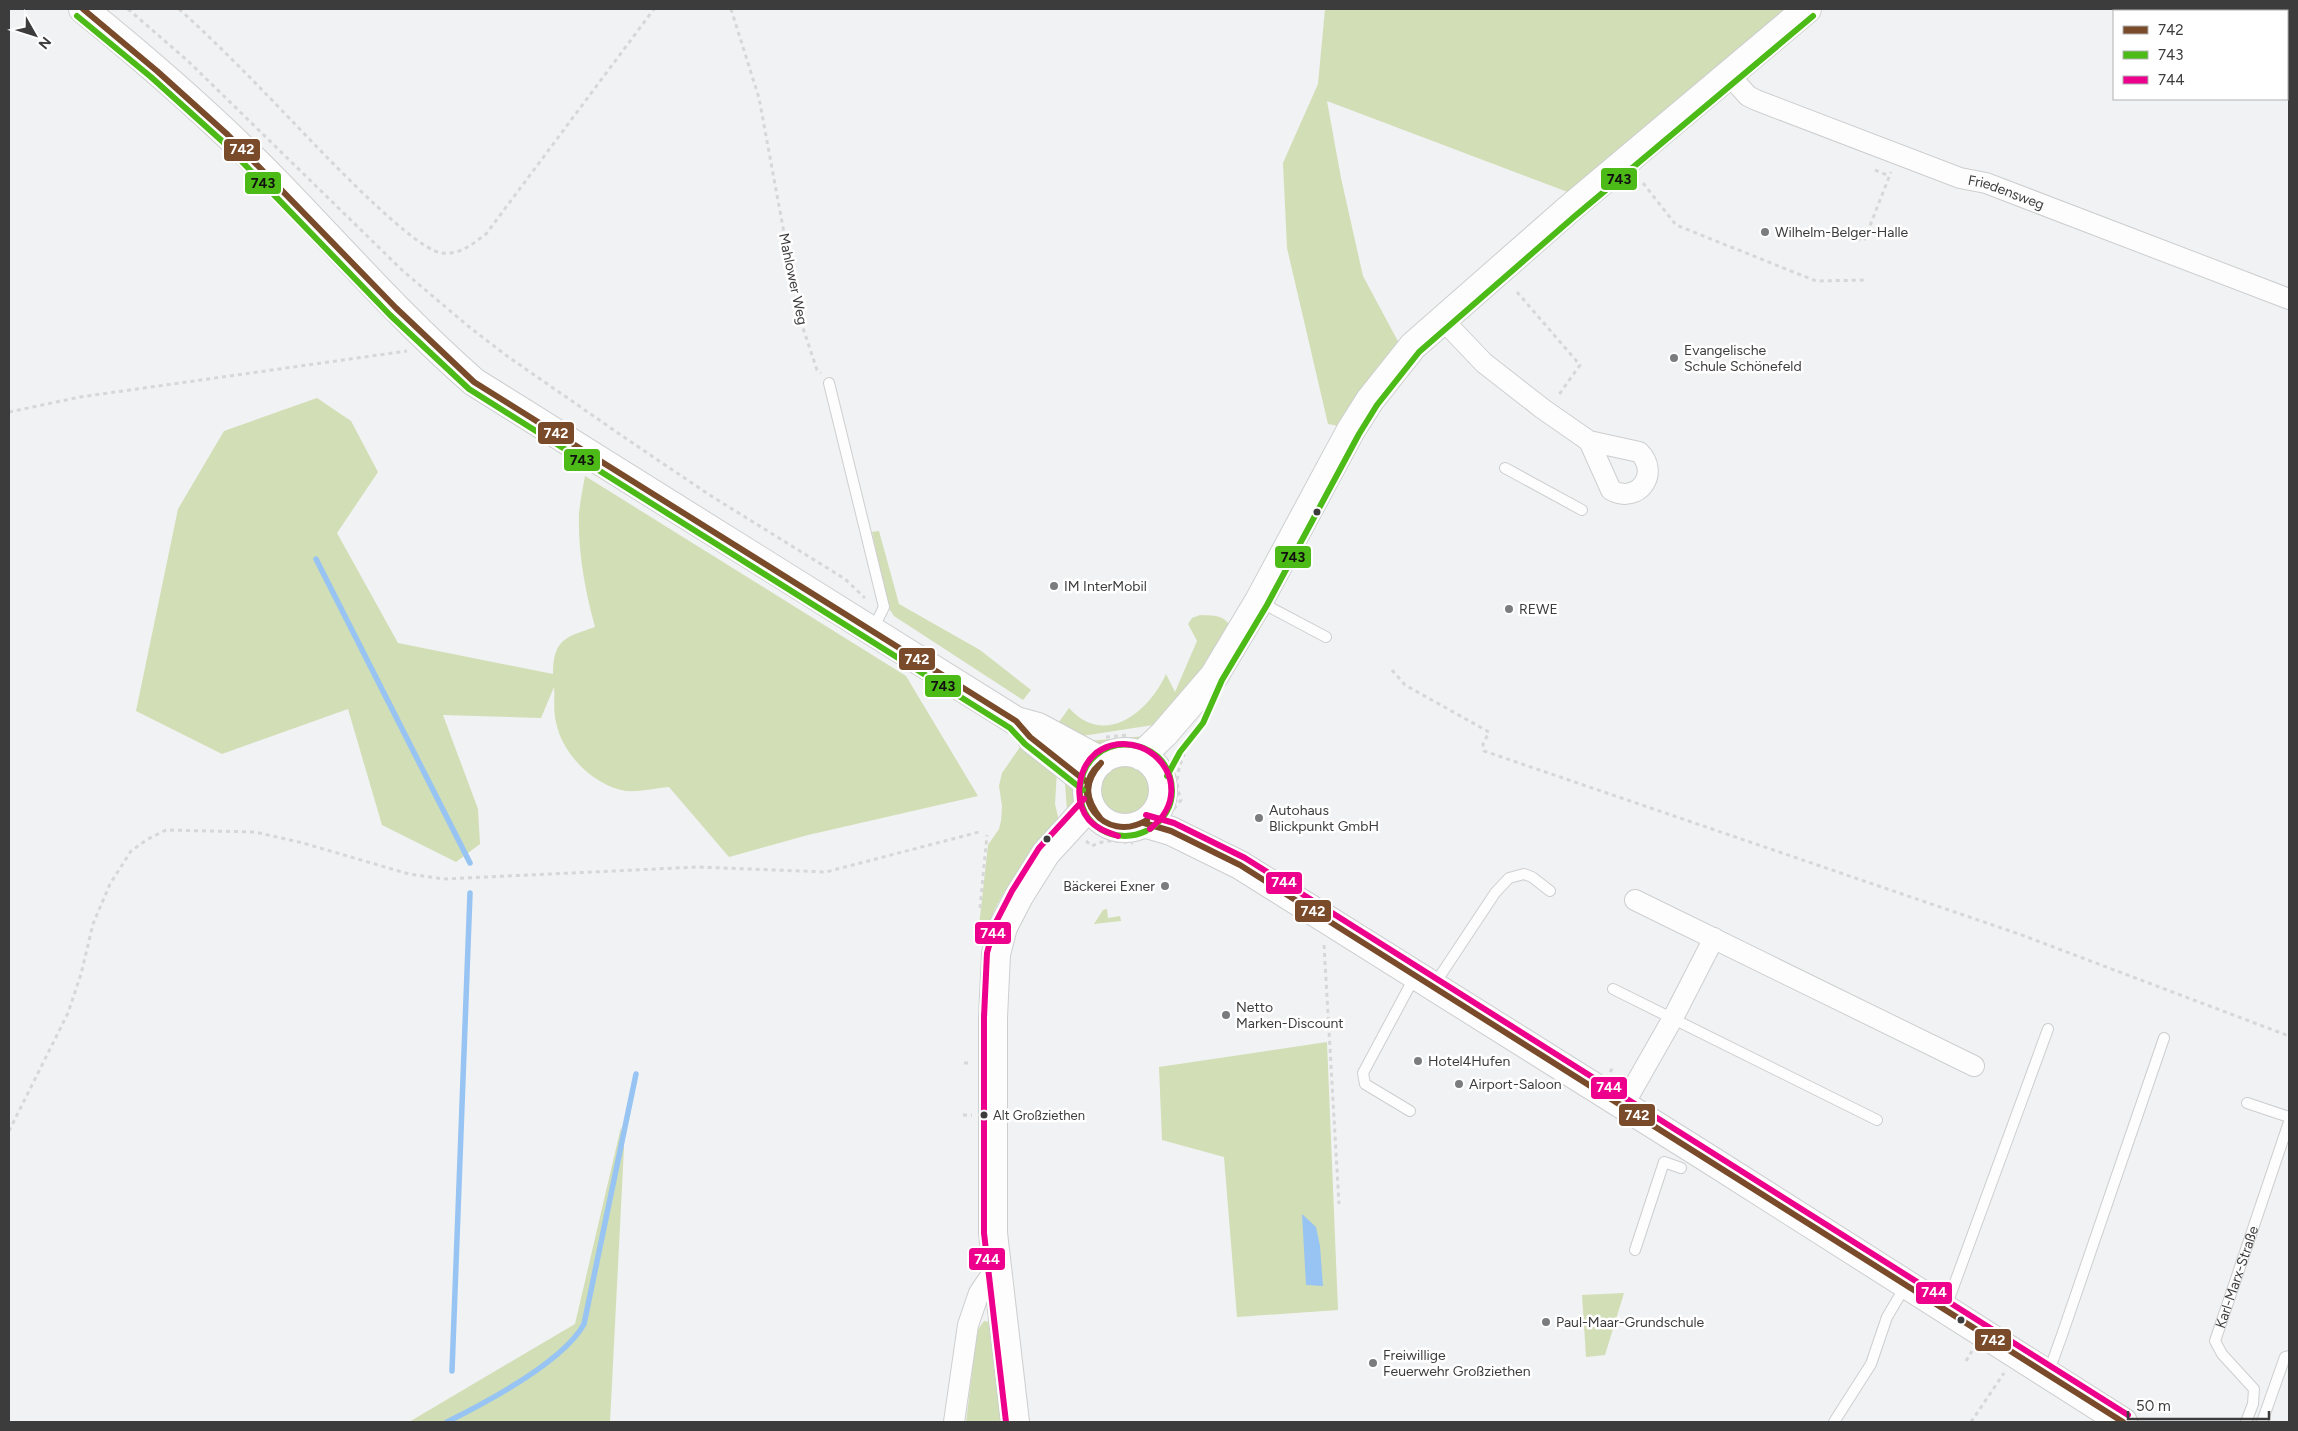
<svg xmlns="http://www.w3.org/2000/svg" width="2298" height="1431" viewBox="0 0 2298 1431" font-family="Figtree,sans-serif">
  <rect width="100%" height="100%" fill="#f1f2f3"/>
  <path fill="#d2deb5" d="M 1325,9 L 1794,9 L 1573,194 L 1327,101 L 1341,178 L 1363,276 L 1401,347 L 1344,427 L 1328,424 L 1287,248 L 1283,163 L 1318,84 Z
    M 317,398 L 351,421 L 378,472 L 337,533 L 398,643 L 553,674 C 553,638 567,637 595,627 C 585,590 578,553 579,514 C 580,502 583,488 585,476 L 906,676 L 978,796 L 808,835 L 729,857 L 669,787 C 656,788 640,792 626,791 C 594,786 562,754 556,722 C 553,710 555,698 554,687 L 541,718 L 443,715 L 478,809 L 480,844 L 456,862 L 382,825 L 348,709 L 222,754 L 136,711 L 178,509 L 224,431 Z
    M 879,531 L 899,604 L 980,650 L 1031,690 L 1023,700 L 894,616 L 888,607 L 872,532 Z
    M 1200,615 C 1214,616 1223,614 1231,627 L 1166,723 L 1082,736 L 1059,722 L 1069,708 C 1105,748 1149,712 1166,674 L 1175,692 L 1197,641 L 1188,624 L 1192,618 Z
    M 1146,736 C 1134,744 1116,742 1100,747 L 1088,741 Z
    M 1020,747 L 1057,771 L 1055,804 L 1059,821 C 1033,858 995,890 986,936 L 978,935 L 988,845 L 999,829 L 1001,821 L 1002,806 L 999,786 L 1002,773 Z
    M1099 790a27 27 0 1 1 54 0a27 27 0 1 1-54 0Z
    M 1067,770 C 1078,787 1084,796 1067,811 L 1065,783 Z
    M 1107,909 L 1108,918 L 1120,916 L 1121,921 L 1094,924 L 1103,910 Z
    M 1327,1042 L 1338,1310 L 1237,1317 L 1224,1157 L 1162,1140 L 1159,1067 Z
    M 621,1127 L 624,1148 L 610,1422 L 409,1422 L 575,1324 Z
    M 1624,1293 L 1605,1355 L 1586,1357 L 1582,1295 Z
    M 984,1321 L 989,1322 L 993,1325 L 1003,1422 L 966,1422 L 977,1331 Z"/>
  <path fill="#97c4f3" d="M 1302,1214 L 1316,1227 L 1320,1246 L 1323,1286 L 1306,1285 Z"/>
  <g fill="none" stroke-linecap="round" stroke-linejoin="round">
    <path stroke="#97c4f3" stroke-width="5.5" d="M 316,559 L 470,863
      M 452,1371 L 470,893
      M 447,1422 C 485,1403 564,1361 584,1324 L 636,1074"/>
    <g stroke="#cdcecf" stroke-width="12">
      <g id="lane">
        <path d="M 829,383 L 884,607 L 873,629"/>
        <path d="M 1505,468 L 1582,510"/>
        <path d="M 1260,602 L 1326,637"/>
        <path d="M 1434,985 L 1495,893 L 1509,878 L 1524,874 L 1532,877 L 1550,891"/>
        <path d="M 1613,989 L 1877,1120"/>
        <path d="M 2247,1103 L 2289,1117"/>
        <path d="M 1410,1111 L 1365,1084 L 1363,1073 L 1415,976"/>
        <path d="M 1635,1250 L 1664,1162 L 1681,1168"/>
        <path d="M 1946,1307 L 2048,1029"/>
        <path d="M 2045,1372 L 2053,1360 L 2062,1335 L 2164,1038"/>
        <path d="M 1834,1422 L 1871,1364 L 1887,1317 L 1906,1285"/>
        <path id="s1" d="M 2246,1422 L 2253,1404 L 2254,1389 L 2222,1354 L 2215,1341 L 2289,1122"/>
        <path d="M 2262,1422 L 2285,1357 L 2289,1356"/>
      </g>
    </g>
    <g stroke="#cdcecf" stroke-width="22">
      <g id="street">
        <path id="s2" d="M 1729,75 L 1748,96 L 1756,100 L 1960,178 L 1986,183 L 2289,299"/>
        <path d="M 1442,319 L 1484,363 L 1543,409 L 1589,441 L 1611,490 C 1638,505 1661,473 1639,452 L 1589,441"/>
        <path d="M 1635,900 L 1974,1066"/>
        <path d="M 1623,1106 L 1673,1018 L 1714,938"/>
        <path d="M 954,1422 L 968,1325 L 979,1293 L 996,1268"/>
      </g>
    </g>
    <g stroke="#cdcecf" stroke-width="30">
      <path id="secondary" d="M 83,9 C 150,63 214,119 274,180 C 340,248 402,319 474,382 L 1016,721 L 1038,727 L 1101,761
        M 1032,739 L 1088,783
        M1087 790a38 38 0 1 1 76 0a38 38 0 1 1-76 0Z
        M 1141,756 L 1164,734 L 1214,676 L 1259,601 L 1351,430 L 1370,400 L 1413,346 L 1569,209 L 1807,9
        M 1144,823 L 1171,831 L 1240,865 L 1709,1159 L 2123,1422
        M 1015,1422 L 993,1233 L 993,1017 L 996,954 L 1003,927 L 1019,896 L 1046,853 L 1090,805"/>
    </g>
    <path stroke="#d7d7d8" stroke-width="3" stroke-dasharray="4 4" stroke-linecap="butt" d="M 128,9 L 189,62 L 403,271 L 468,326 L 507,356 L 618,433 L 708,494 L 845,579 L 865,598
      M 179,9 C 209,36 238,65 266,94 C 295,123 410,250 442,253 C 461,255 472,244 486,234 L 654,9
      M 731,9 L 759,98 L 800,319 L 817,370 L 821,373
      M 1875,170 L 1889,176
      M 1643,183 L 1676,225 L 1816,281 L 1867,280
      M 1850,235 L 1864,241 L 1891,172
      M 1517,292 L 1580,365 L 1558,396
      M 9,412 L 80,397 L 407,351
      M 1392,670 L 1405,685 L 1489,732 L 1483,744 L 1484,751 L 2019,934 L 2289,1036
      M 1106,737 L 1129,735
      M 1174,809 L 1181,800 C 1175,784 1177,771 1184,755 L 1177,750
      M 1086,841 L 1092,846 C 1106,838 1118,842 1133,843
      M 980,908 L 987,835
      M 1324,945 L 1339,1204
      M 964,1063 L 972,1063
      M 1610,1072 L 1614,1066
      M 963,1115 L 972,1115
      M 9,1131 L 68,1013 L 81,974 L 93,924 L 110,884 L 131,851 L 148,839 L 166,830 L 255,832 L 303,843 L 409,874 L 444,879 L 698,867 L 826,872 L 979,832
      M 1966,1361 L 1972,1351
      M 1971,1422 L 2004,1373"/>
    <use href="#lane" stroke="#fdfdfd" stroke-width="10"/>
    <use href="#street" stroke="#fdfdfd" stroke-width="20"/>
    <use href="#secondary" stroke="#fdfdfd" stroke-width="28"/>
    <g stroke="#fff" stroke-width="10">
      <path id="bus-1" d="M 83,9 L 157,71 L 228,135 L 396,308 L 474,382 L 1016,721 L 1030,737 L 1088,783
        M 1101,763 C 1083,783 1085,799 1101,819
        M 1101,763 C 1065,793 1104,846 1147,820
        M 1144,823 L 1171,831 L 1240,865 L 2123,1422"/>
    </g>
    <g stroke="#fff" stroke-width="10">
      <path id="bus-2" d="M 77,16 L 151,77 L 222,141 L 390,315 L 469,389 L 1010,728 L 1025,744 L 1083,790
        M 1167,776 L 1180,752 L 1203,723 L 1222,680 L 1267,605 L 1359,434 L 1377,405 L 1419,352 L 1575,216 L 1813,16
        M 1146,831 C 1115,846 1078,825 1080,789 C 1084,728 1171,731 1172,791 C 1172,807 1163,820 1150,829"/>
    </g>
    <g stroke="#fff" stroke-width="10">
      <path id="bus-3" d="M 1146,815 L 1174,823 L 1245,858 L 2128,1415
        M 1118,836 C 1107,832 1097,829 1089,820 C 1073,801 1078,768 1096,753 C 1123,733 1161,748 1170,779 C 1175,800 1165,817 1150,829
        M 1006,1422 L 984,1233 L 984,1017 L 987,953 L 995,924 L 1012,891 L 1039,848 L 1084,799"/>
    </g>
    <use href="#bus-1" stroke="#7a4b2a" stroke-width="6"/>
    <use href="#bus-2" stroke="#4cbb17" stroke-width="6"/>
    <use href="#bus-3" stroke="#ec008c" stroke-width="6"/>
  </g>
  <g fill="#7b7c7d" stroke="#fff" stroke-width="2">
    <circle cx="1765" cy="232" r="5"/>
    <circle cx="1674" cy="358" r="5"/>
    <circle cx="1054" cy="586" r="5"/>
    <circle cx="1509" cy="609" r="5"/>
    <circle cx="1259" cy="818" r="5"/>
    <circle cx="1165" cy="886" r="5"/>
    <circle cx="1226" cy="1015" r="5"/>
    <circle cx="1418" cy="1061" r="5"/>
    <circle cx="1459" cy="1084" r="5"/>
    <circle cx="1546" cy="1322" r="5"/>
    <circle cx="1373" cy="1363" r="5"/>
  </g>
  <g fill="#3c3c3d" stroke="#fff" stroke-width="2">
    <circle cx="1317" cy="512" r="4.5"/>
    <circle cx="1047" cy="839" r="4.5"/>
    <circle cx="984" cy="1115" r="4.5"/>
    <circle cx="1961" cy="1320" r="4.5"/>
  </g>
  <g text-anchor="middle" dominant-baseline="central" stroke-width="5" stroke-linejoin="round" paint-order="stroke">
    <g font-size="13" fill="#3c3c3d" stroke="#fff" text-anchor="start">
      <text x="993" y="1115">Alt Großziethen</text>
    </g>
    <g font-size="14" fill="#3c3c3d" stroke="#fff">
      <text stroke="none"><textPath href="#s2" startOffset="304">Friedensweg</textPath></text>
      <text transform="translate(793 279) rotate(78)">Mahlower Weg</text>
      <text stroke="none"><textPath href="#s1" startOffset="164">Karl-Marx-Straße</textPath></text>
    </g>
    <g font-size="14" fill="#3c3c3d" stroke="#fff" text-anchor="start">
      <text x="1775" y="232">Wilhelm-Belger-Halle</text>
      <text x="1684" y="350">Evangelische<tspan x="1684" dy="16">Schule Schönefeld</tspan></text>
      <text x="1064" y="586">IM InterMobil</text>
      <text x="1519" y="609">REWE</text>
      <text x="1269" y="810">Autohaus<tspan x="1269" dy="16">Blickpunkt GmbH</tspan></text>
      <text x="1155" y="886" text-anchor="end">Bäckerei Exner</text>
      <text x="1236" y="1007">Netto<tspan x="1236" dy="16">Marken-Discount</tspan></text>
      <text x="1428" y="1061">Hotel4Hufen</text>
      <text x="1469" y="1084">Airport-Saloon</text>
      <text x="1556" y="1322">Paul-Maar-Grundschule</text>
      <text x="1383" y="1355">Freiwillige<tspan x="1383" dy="16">Feuerwehr Großziethen</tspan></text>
    </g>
  </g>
  <g stroke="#fff" stroke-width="2">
    <rect x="223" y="138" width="38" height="24" rx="5" fill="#7a4b2a"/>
    <rect x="1600" y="167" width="38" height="24" rx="5" fill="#4cbb17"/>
    <rect x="244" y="171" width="38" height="24" rx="5" fill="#4cbb17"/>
    <rect x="537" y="421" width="38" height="24" rx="5" fill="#7a4b2a"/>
    <rect x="563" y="448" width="38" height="24" rx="5" fill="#4cbb17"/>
    <rect x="1274" y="545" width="38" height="24" rx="5" fill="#4cbb17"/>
    <rect x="898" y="647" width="38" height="24" rx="5" fill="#7a4b2a"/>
    <rect x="924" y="674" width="38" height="24" rx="5" fill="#4cbb17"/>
    <rect x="1265" y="871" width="38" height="24" rx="5" fill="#ec008c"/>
    <rect x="1294" y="899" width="38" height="24" rx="5" fill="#7a4b2a"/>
    <rect x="974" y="921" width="38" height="24" rx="5" fill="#ec008c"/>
    <rect x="1590" y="1076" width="38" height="24" rx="5" fill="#ec008c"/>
    <rect x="1618" y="1103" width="38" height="24" rx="5" fill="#7a4b2a"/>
    <rect x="968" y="1247" width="38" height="24" rx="5" fill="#ec008c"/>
    <rect x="1915" y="1281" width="38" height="24" rx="5" fill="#ec008c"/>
    <rect x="1974" y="1328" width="38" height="24" rx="5" fill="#7a4b2a"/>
  </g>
  <g font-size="14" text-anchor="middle" font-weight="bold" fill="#fff">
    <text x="242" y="154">742</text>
    <text x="556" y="438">742</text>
    <text x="917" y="664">742</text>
    <text x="1284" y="887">744</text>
    <text x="1313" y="916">742</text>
    <text x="993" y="938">744</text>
    <text x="1609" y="1092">744</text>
    <text x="1637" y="1120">742</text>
    <text x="987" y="1264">744</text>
    <text x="1934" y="1297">744</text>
    <text x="1993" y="1345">742</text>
  </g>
  <g font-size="14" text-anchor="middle" font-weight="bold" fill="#111">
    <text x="1619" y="184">743</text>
    <text x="263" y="188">743</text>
    <text x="582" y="465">743</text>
    <text x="1293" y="562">743</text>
    <text x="943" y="691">743</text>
  </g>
  <rect width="2298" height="1431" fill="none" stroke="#3c3c3d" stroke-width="20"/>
  <rect x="2113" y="10" width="175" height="90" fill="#ffffff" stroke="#b1b1b1"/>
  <rect x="2123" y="26" width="25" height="8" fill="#7a4b2a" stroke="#b1b1b1"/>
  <text x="2158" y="35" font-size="15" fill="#3c3c3d">742</text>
  <rect x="2123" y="51" width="25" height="8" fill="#4cbb17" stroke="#b1b1b1"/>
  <text x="2158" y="60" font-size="15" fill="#3c3c3d">743</text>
  <rect x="2123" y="76" width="25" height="8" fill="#ec008c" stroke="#b1b1b1"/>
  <text x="2158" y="85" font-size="15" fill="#3c3c3d">744</text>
  <g transform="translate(35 35) rotate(129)" stroke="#ffffff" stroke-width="4" paint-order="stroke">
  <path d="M0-4L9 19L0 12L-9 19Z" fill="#3c3c3d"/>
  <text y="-8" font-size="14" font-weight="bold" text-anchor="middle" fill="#3c3c3d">N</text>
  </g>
  <path d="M2128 1411v8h141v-8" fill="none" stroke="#3c3c3d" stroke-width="2.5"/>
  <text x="2136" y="1411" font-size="15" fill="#3c3c3d" stroke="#ffffff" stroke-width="4" paint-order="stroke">50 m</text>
</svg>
